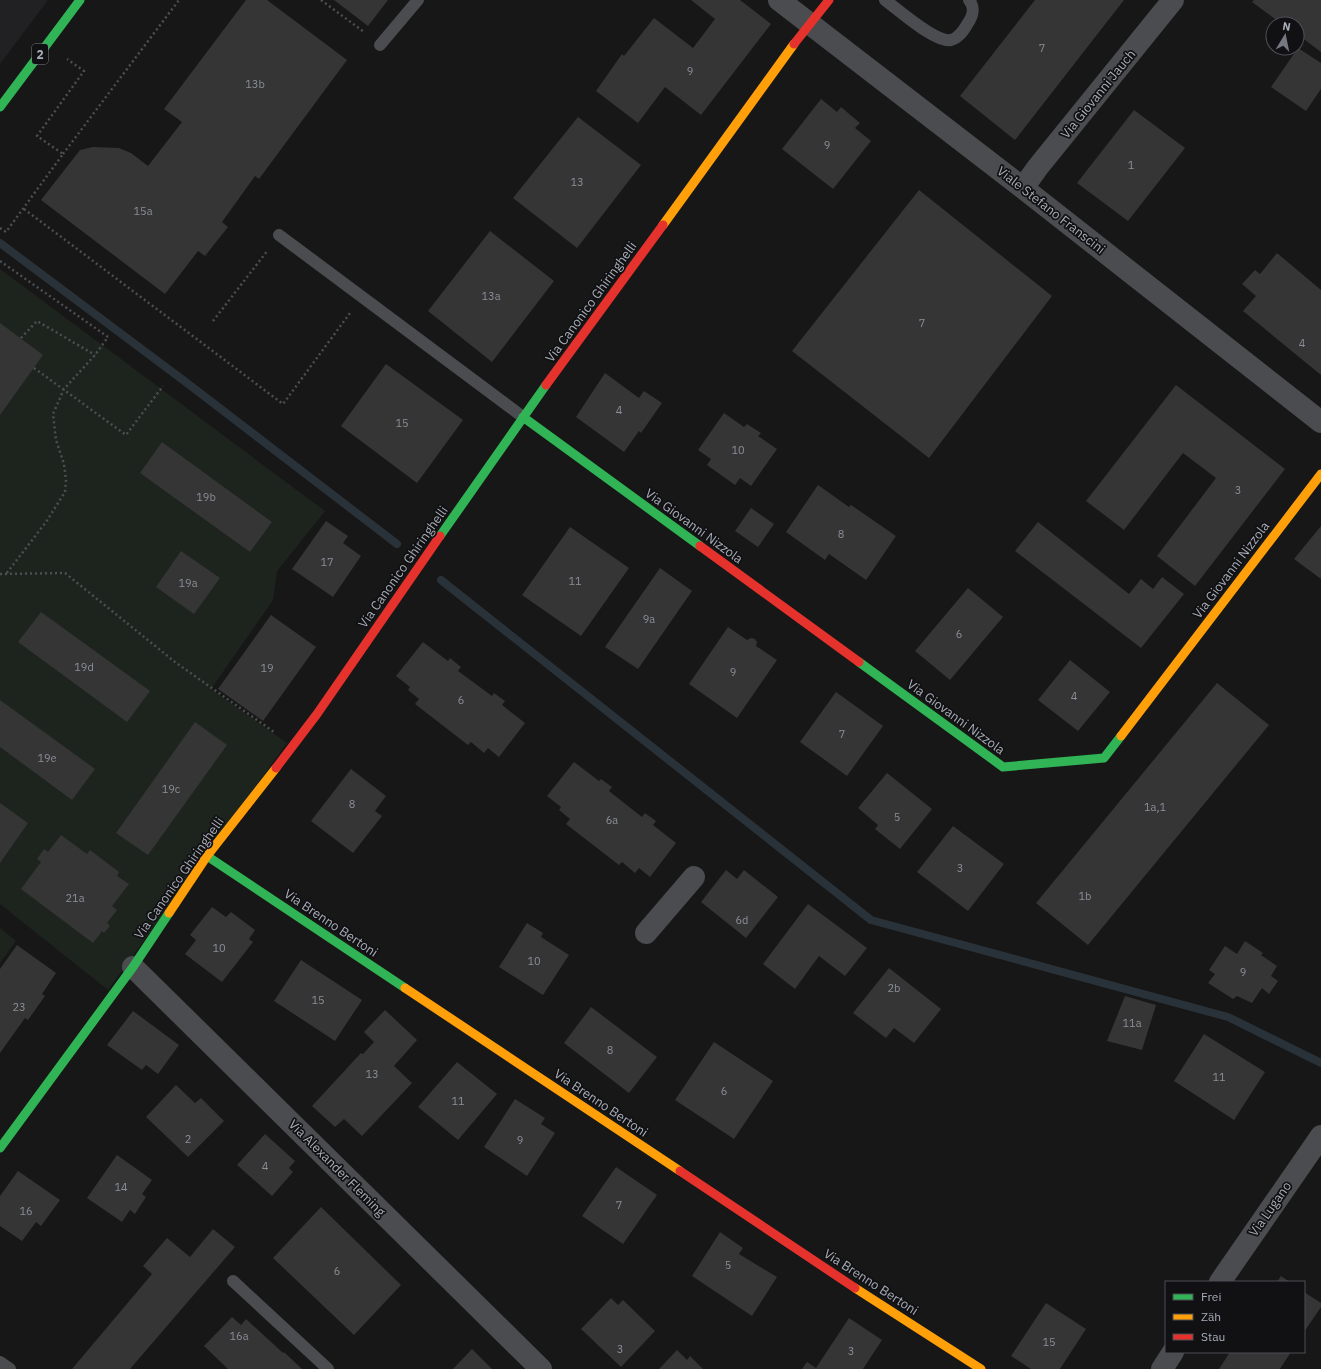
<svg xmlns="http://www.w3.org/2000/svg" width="1321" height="1369" viewBox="0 0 1321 1369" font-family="'IBM Plex Sans',sans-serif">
  <rect width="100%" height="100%" fill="#171717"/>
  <path fill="#212123" d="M 0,0 L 48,0 L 0,64 Z"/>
  <path fill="#1d241e" d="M 0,269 L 325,511 L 277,571 L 273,600 L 211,689 L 287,743 L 108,990 L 0,904 Z
    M 0,928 L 16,941 L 0,963 Z"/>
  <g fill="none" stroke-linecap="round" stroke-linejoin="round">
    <path stroke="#2a3239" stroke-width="8" d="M 0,243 L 187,383 L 397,544
      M 441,580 L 871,920 L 1228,1017 L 1321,1063"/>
  </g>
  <path fill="#353536" d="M 246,0 L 267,0 L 347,60 L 259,179 L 255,176 L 222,222 L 228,227 L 205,256 L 198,251 L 165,294 L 41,200 L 80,150 L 93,147 L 119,148 L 131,153 L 148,166 L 182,122 L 164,109 Z
    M 334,0 L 388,0 L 368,26 Z
    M 691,0 L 740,0 L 771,24 L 701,115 L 665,87 L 638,123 L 596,91 L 622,54 L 624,56 L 654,18 L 693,48 L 715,19 Z
    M 1035,0 L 1124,0 L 1015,140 L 960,96 Z
    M 1254,0 L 1321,0 L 1321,52 L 1297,34 L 1297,24 L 1282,24 L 1252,2 Z
    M 1298,48 L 1321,63 L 1321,89 L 1306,111 L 1271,87 Z
    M 821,99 L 837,112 L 841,107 L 860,123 L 855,128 L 871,141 L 833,189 L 782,149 Z
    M 1134,110 L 1185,148 L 1128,221 L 1077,183 Z
    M 578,117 L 641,165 L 577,248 L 513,198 Z
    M 919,190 L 1052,296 L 929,458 L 792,351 Z
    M 490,231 L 554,281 L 492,362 L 428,311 Z
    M 1277,253 L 1321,290 L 1321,375 L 1243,311 L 1256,296 L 1242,284 L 1255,270 L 1260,274 Z
    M 0,323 L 43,355 L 0,415 Z
    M 386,364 L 463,420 L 417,483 L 341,426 Z
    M 605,373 L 639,398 L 644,391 L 662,403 L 641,433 L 639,431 L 624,452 L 576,417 Z
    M 1176,385 L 1285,469 L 1195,586 L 1157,556 L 1216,478 L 1183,453 L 1124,530 L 1086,501 Z
    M 724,413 L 744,427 L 747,424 L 761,433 L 758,436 L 777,449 L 751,486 L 740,478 L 735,485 L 707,465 L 711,459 L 698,450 Z
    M 162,442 L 272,522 L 250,552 L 140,473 Z
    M 818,485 L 849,507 L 851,505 L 896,536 L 866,580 L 829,554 L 825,560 L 786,532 Z
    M 751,508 L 774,524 L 758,547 L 735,531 Z
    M 326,521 L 348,536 L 343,543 L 361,556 L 333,597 L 292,569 Z
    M 1038,522 L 1129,594 L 1141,579 L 1153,589 L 1162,577 L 1184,594 L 1141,648 L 1015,551 Z
    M 1321,526 L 1321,579 L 1294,559 Z
    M 570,527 L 629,568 L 581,636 L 522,595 Z
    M 181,551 L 220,578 L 194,614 L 156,587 Z
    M 660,568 L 692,591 L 638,669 L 605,647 Z
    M 968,588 L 1003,617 L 950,680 L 915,651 Z
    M 41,612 L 150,691 L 127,722 L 18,642 Z
    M 271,615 L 316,647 L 263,721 L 218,689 Z
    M 728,627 L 747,640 L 751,638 L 755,639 L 757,642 L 756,646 L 777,660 L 737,718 L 689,684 Z
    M 423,642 L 448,661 L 450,658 L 461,667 L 458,671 L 492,696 L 494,693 L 505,701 L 502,705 L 525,723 L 499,757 L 488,748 L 484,753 L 471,742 L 468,745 L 415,704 L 419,699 L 408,690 L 410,687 L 396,676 Z
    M 1070,660 L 1110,692 L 1078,731 L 1038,700 Z
    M 1217,683 L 1269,725 L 1088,945 L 1036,903 Z
    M 836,692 L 883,726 L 847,776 L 800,742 Z
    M 0,700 L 95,769 L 72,800 L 0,747 Z
    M 195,722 L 227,745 L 148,855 L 116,833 Z
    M 574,762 L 599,781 L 601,779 L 612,787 L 609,791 L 642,817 L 645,813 L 656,821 L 653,825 L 676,843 L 650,877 L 639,868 L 635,873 L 622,862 L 619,865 L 566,824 L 570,819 L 559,810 L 561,807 L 547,796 Z
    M 351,769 L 386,796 L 375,811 L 382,816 L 353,853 L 311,821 Z
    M 887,773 L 932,809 L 900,849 L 875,829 L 878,825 L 858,808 Z
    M 0,803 L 28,823 L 0,863 Z
    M 953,826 L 1004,864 L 968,911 L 917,872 Z
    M 61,835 L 87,854 L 90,850 L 119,872 L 117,876 L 129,884 L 112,906 L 117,910 L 107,923 L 110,926 L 104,933 L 102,931 L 93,943 L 21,889 L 41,862 L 37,859 L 44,849 L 48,852 Z
    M 726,870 L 737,879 L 744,870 L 778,897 L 746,938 L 701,902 Z
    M 808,904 L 867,948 L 845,976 L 819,956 L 795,989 L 763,964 Z
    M 212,907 L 226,917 L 231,912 L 255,930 L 249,939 L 253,942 L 222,982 L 185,954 L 196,940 L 190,935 Z
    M 527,923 L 543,933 L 541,937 L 569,955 L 543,995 L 499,967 Z
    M 1245,941 L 1263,953 L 1261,955 L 1277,966 L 1271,976 L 1278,981 L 1269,994 L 1262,988 L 1252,1003 L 1237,996 L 1233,999 L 1208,983 L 1215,974 L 1209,970 L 1225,946 L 1237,954 Z
    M 17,945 L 56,973 L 42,994 L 45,996 L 28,1020 L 25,1018 L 0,1053 L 0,969 Z
    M 301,960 L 362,1000 L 335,1041 L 274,1001 Z
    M 889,968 L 941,1009 L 914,1043 L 894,1028 L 886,1038 L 853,1013 Z
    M 1125,996 L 1156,1005 L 1142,1050 L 1107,1041 Z
    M 591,1007 L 657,1057 L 629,1093 L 564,1043 Z
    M 385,1010 L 417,1040 L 394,1066 L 412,1083 L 362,1136 L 344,1119 L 335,1127 L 312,1106 L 361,1053 L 363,1054 L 374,1042 L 364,1032 Z
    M 133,1011 L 179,1045 L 158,1074 L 146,1065 L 142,1070 L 107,1045 Z
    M 1204,1034 L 1265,1072 L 1234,1120 L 1174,1081 Z
    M 714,1042 L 773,1081 L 734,1139 L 675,1100 Z
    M 457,1062 L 497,1094 L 458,1140 L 418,1107 Z
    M 176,1085 L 195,1103 L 201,1098 L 224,1121 L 188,1157 L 146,1117 Z
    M 515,1099 L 545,1118 L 541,1124 L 555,1133 L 527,1176 L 484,1147 Z
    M 265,1134 L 295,1161 L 289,1168 L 293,1172 L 272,1196 L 237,1165 Z
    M 117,1155 L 152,1180 L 142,1194 L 146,1197 L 135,1214 L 130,1210 L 122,1222 L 87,1198 Z
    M 616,1167 L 657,1195 L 623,1244 L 582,1216 Z
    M 18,1171 L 60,1200 L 41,1226 L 36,1222 L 22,1241 L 0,1226 L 0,1196 Z
    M 321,1207 L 401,1285 L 354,1335 L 273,1258 Z
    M 213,1229 L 235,1247 L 130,1369 L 72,1369 L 152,1274 L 143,1266 L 167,1238 L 190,1257 Z
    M 720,1232 L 743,1248 L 739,1254 L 777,1277 L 752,1316 L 692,1276 Z
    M 1281,1276 L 1290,1282 L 1277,1282 Z
    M 1304,1292 L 1321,1303 L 1321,1307 L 1304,1332 Z
    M 611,1298 L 618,1305 L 623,1300 L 655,1331 L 621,1367 L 581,1329 Z
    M 1046,1303 L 1086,1329 L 1060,1369 L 1031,1369 L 1011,1356 Z
    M 232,1317 L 241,1325 L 246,1319 L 283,1353 L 284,1352 L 302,1369 L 228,1369 L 204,1346 Z
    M 849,1318 L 882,1340 L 863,1369 L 802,1369 L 807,1362 L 816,1368 Z
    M 472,1349 L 492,1369 L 453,1369 Z
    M 677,1350 L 687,1360 L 690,1356 L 703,1369 L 659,1369 Z
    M 1230,1352 L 1291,1352 L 1280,1369 L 1219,1369 Z"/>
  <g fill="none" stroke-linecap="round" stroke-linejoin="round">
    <path stroke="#4d4e52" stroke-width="2.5" stroke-dasharray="2 3" stroke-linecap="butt" d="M 321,0 L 364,32
      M 63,154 L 179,0
      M 24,209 L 283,404 L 350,313
      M 0,228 L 6,232 L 63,154 L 37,136 L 84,71 L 67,59
      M 0,261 L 108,337 L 95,355 L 64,389 L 53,414 L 56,440 L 64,464 L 66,480 L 65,492 L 46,522 L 6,574
      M 213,321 L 268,250
      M 21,338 L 37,321 L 95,355
      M 34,368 L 126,435 L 163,386
      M 0,574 L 65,573 L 175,662 L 274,732"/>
    <path stroke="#4b4c50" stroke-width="12" d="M 885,0 C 899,10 935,43 951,40 C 959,38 964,30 968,23 C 973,16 975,7 969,0
      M 380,45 L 418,0
      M 279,235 L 523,417
      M 233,1281 L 328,1369
      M 0,1362 L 10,1369"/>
    <path stroke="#4b4c50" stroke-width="22" d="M 779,0 L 1023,188 L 1321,422
      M 1023,188 L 1038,167 L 1173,0
      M 646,933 L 694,877
      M 133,967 L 541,1369
      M 1220,1282 L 1321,1136
      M 1162,1369 L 1173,1352"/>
    <path stroke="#30b455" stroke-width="9" d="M 0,107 L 80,0
      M 523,417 L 700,546
      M 440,536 L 546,385
      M 859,662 L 1003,767 L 1104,758 L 1121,736
      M 207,856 L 405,988
      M 0,1148 L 133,967 L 169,913"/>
    <path stroke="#ff9f0a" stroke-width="9" d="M 663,225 L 794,44
      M 1121,736 L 1321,474
      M 169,913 L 207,856 L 276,768
      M 405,988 L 680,1171
      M 855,1288 L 981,1369"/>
    <path stroke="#e5322d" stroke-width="9" d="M 794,44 L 829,0
      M 546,385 L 663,225
      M 700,546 L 859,662
      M 276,768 L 317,714 L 440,536
      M 680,1171 L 855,1288"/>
  </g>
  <g text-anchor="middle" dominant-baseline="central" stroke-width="3.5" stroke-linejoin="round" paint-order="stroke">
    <g font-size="11" fill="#8b8f98">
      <text x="1042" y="48">7</text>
      <text x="690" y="71">9</text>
      <text x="255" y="84">13b</text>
      <text x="827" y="145">9</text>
      <text x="1131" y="165">1</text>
      <text x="577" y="182">13</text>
      <text x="143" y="211">15a</text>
      <text x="491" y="296">13a</text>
      <text x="922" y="323">7</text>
      <text x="1302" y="343">4</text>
      <text x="619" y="410">4</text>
      <text x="402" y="423">15</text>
      <text x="738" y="450">10</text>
      <text x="1238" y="490">3</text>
      <text x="206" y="497">19b</text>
      <text x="841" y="534">8</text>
      <text x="327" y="562">17</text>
      <text x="575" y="581">11</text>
      <text x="188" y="583">19a</text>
      <text x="649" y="619">9a</text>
      <text x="959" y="634">6</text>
      <text x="84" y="667">19d</text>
      <text x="267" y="668">19</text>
      <text x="733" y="672">9</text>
      <text x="1074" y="696">4</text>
      <text x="461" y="700">6</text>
      <text x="842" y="734">7</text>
      <text x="47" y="758">19e</text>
      <text x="171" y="789">19c</text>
      <text x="352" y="804">8</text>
      <text x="1155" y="807">1a,1</text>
      <text x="897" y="817">5</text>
      <text x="612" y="820">6a</text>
      <text x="960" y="868">3</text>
      <text x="1085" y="896">1b</text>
      <text x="75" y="898">21a</text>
      <text x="742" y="920">6d</text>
      <text x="219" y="948">10</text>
      <text x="534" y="961">10</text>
      <text x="1243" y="972">9</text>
      <text x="894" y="988">2b</text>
      <text x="318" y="1000">15</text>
      <text x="19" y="1007">23</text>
      <text x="1132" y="1023">11a</text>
      <text x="610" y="1050">8</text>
      <text x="372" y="1074">13</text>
      <text x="1219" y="1077">11</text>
      <text x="724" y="1091">6</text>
      <text x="458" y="1101">11</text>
      <text x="188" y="1139">2</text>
      <text x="520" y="1140">9</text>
      <text x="265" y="1166">4</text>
      <text x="121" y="1187">14</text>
      <text x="619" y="1205">7</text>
      <text x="26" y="1211">16</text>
      <text x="728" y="1265">5</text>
      <text x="337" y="1271">6</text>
      <text x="239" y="1336">16a</text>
      <text x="1049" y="1342">15</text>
      <text x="620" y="1349">3</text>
      <text x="851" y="1351">3</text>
    </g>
    <rect fill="#111113" stroke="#7b7e86" stroke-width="1" x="32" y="44" width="16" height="20" rx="3"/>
    <g font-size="12" font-weight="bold" fill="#a8adb8">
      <text x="40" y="54">2</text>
    </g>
    <g font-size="13" fill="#a8adb8" stroke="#111113">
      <text transform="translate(1098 94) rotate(-51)">Via Giovanni Jauch</text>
      <text transform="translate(1051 210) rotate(38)">Viale Stefano Franscini</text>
      <text transform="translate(591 302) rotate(-54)">Via Canonico Ghiringhelli</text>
      <text transform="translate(694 526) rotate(36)">Via Giovanni Nizzola</text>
      <text transform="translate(403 567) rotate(-55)">Via Canonico Ghiringhelli</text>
      <text transform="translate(1231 570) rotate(-53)">Via Giovanni Nizzola</text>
      <text transform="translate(956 717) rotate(36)">Via Giovanni Nizzola</text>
      <text transform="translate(179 878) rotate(-55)">Via Canonico Ghiringhelli</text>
      <text transform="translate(331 923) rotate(34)">Via Brenno Bertoni</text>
      <text transform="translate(601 1103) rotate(34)">Via Brenno Bertoni</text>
      <text transform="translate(337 1168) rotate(45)">Via Alexander Fleming</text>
      <text transform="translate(1270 1209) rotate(-55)">Via Lugano</text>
      <text transform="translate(871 1282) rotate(33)">Via Brenno Bertoni</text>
    </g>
  </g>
  <rect x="1165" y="1281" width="140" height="72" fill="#111113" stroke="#4d4f55"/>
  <rect x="1173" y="1294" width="20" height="6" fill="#30b455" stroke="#4d4f55"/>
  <text x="1201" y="1301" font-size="12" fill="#a8adb8">Frei</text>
  <rect x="1173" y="1314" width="20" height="6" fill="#ff9f0a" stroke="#4d4f55"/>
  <text x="1201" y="1321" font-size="12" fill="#a8adb8">Zäh</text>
  <rect x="1173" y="1334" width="20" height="6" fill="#e5322d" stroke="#4d4f55"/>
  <text x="1201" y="1341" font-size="12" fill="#a8adb8">Stau</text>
  <g transform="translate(1285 36) rotate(10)"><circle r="19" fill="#111113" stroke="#4d4f55"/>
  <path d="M0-3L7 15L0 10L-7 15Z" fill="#757880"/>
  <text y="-6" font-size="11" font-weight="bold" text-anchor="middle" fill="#a8adb8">N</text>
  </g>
</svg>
